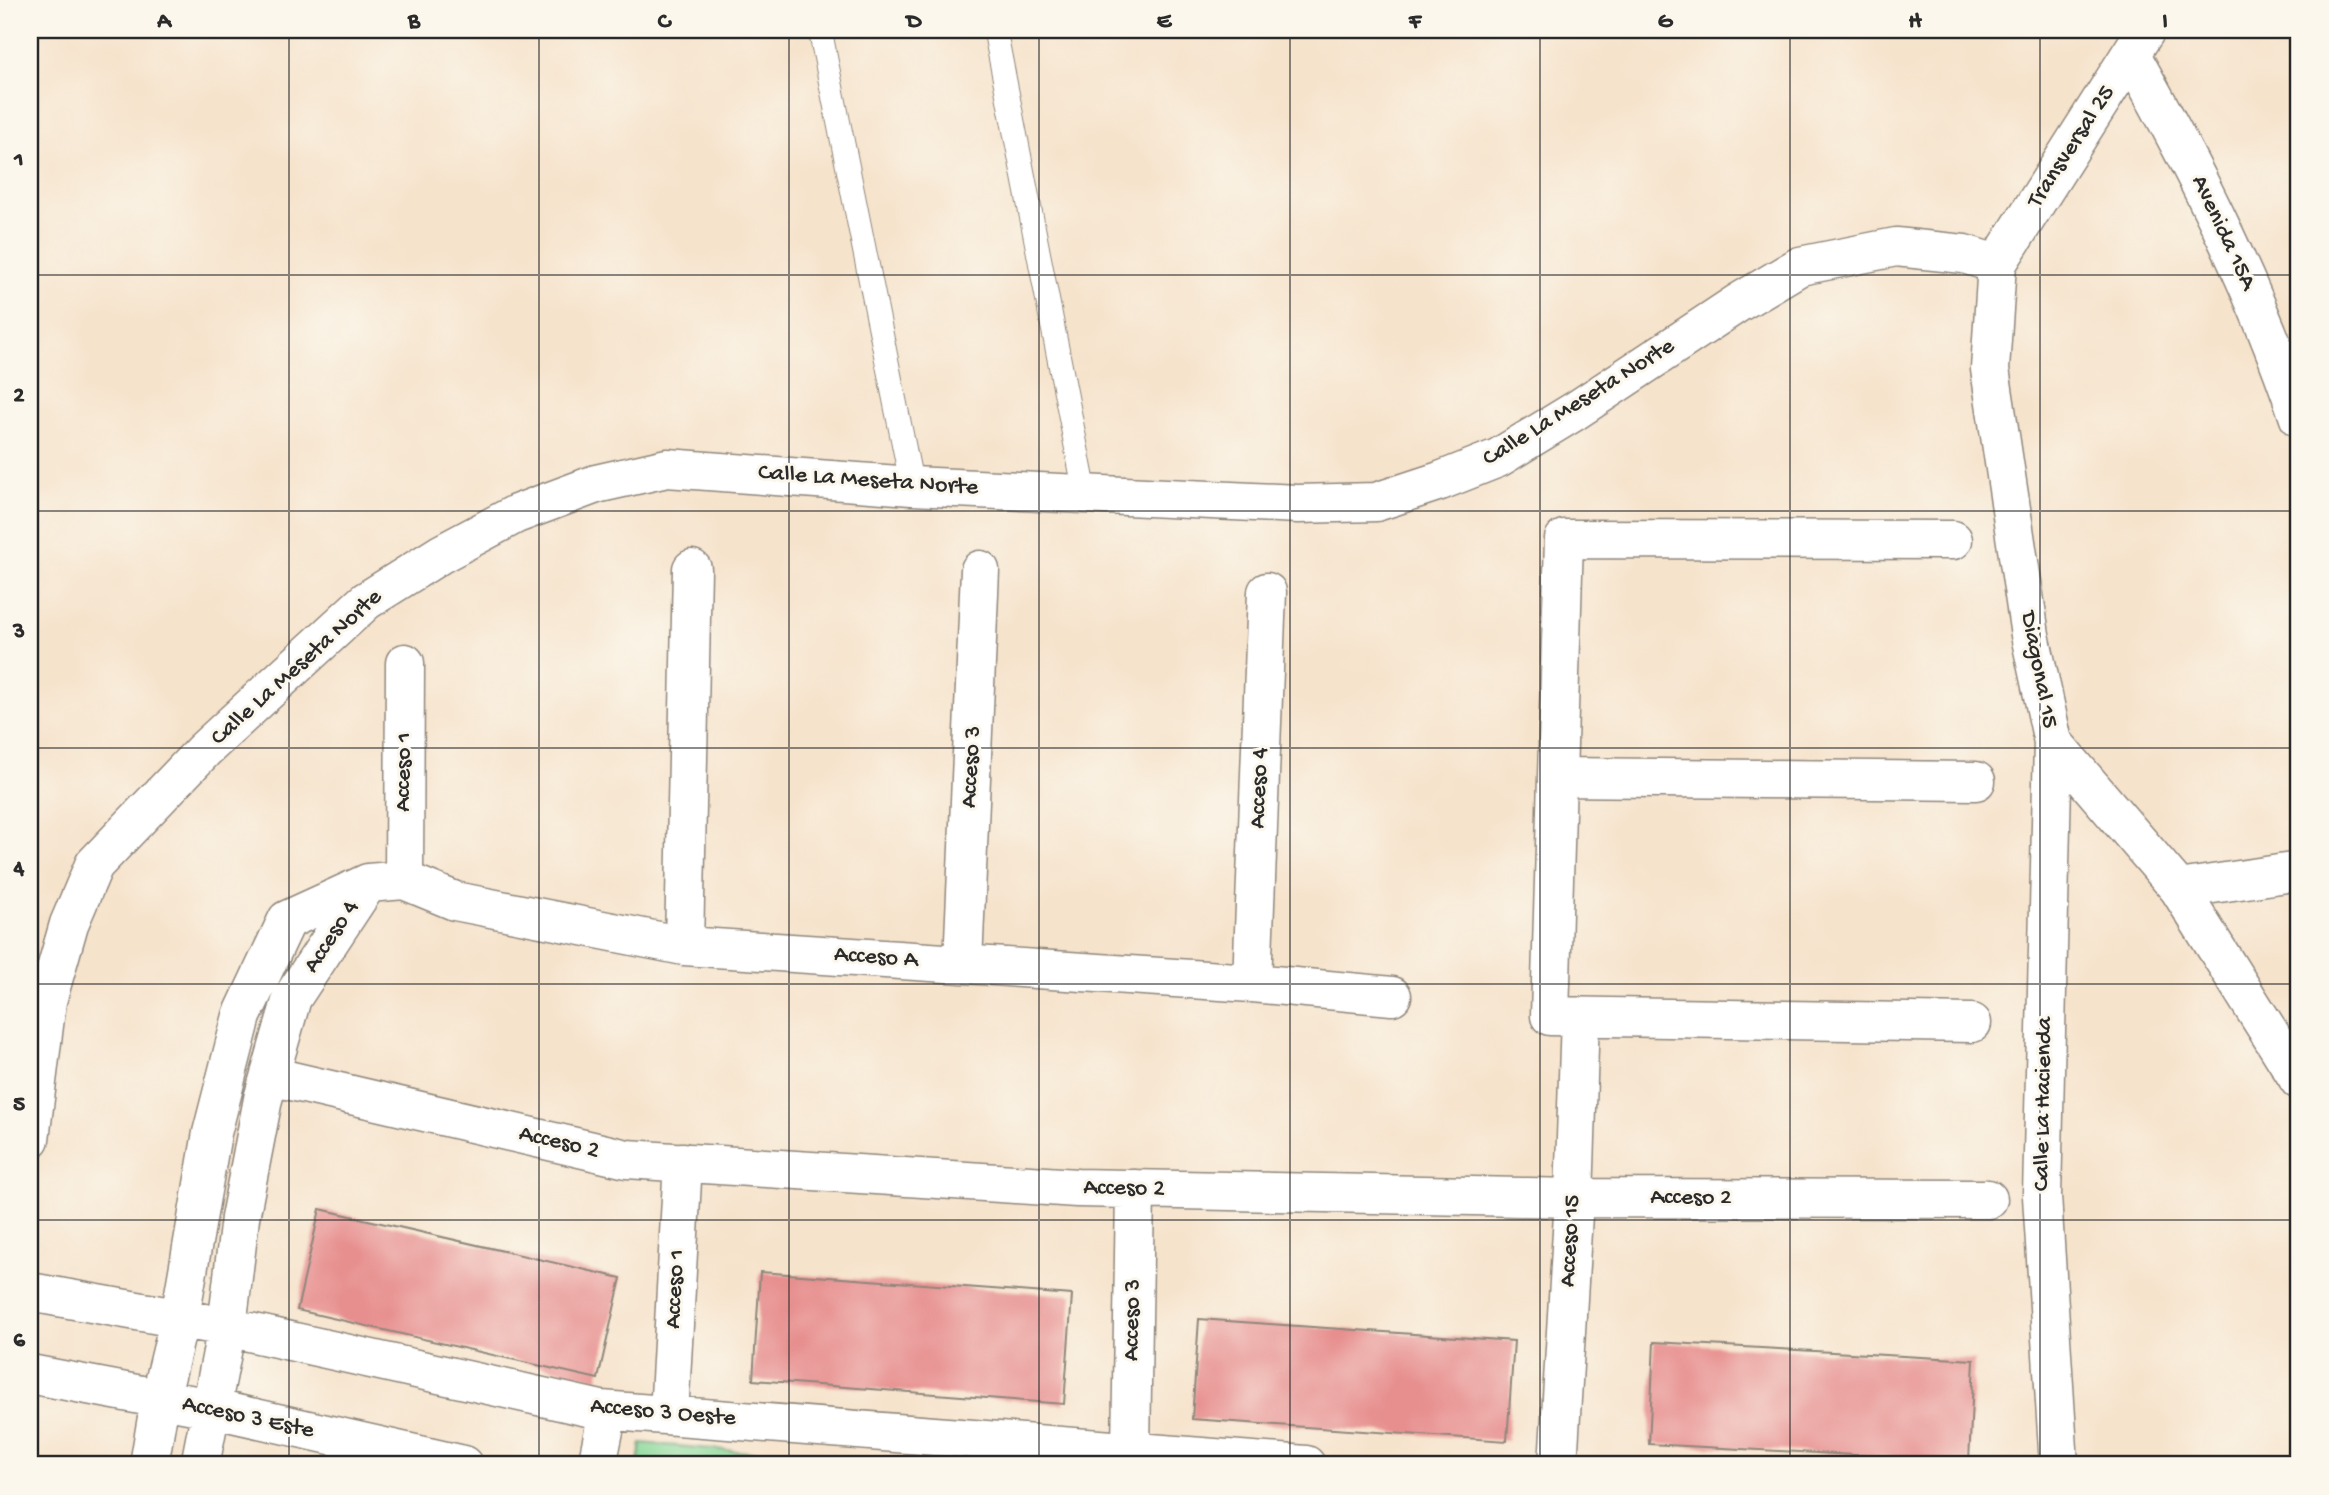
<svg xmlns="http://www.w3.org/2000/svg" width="2329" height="1495" viewBox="0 0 2329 1495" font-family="'Gochi Hand',sans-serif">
  <rect width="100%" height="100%" fill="#fbf7ec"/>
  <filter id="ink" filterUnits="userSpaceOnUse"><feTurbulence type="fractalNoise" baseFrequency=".0143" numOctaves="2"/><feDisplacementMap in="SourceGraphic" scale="14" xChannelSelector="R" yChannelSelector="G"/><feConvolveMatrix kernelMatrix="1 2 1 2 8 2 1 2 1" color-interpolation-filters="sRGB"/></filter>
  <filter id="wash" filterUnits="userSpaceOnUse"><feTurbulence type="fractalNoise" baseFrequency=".00686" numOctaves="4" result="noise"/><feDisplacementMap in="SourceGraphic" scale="28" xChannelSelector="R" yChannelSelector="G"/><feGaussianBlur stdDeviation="1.57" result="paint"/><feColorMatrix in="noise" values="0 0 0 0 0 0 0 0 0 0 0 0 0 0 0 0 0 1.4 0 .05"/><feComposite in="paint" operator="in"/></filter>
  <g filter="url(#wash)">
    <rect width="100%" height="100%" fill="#f6e3cc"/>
    <path fill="#87d899" stroke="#598262" stroke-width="2" d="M 641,1443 L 900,1465 L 638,1465 Z"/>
    <g id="blocks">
      <path fill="#e78f8f" d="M 320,1209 L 621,1278 L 598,1379 L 297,1310 Z
        M 760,1272 L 1072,1295 L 1064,1404 L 753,1380 Z
        M 1199,1319 L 1514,1341 L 1507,1441 L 1192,1419 Z
        M 1654,1342 L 1974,1360 L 1969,1461 L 1649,1444 Z"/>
    </g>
  </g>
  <g filter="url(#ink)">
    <use href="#blocks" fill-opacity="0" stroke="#90877c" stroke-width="2"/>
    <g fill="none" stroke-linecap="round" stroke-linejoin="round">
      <g stroke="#90877c" stroke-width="25">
        <path id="lane" d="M 820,30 L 912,486
          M 995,30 L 1085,492"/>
      </g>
      <g stroke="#90877c" stroke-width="41">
        <path id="street" d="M 2146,30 L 1997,264 L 1990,369 L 2030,635 L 2053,742 L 2179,889 L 2299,1080
          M 2131,55 C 2197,173 2256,290 2299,418
          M 1953,540 L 1564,539 L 1550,1016 L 1972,1023
          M 2053,742 L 2042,1196 L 2059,1465
          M 1557,777 L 1976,781
          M 404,880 L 405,663
          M 368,883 L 404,880 L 455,901 L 684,946 L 1252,983 L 1392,996
          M 2179,889 L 2299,871
          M 684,946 L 692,569
          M 963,963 L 980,570
          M 1252,983 L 1267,592
          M 270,1076 L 627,1159 L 1077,1188 L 1574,1198 L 1988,1199
          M 30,1139 L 47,1001 L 69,924 L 94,865 L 204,750 L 366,601 L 441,554 L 516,514 L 596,484 L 667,468 L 912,486 L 1298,504 L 1376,502 L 1440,481 L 1498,458 L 1575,411 L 1738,303 L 1800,266 L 1896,247 L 1964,254 L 1997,264
          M 30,1292 L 227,1327 L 601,1410 L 1306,1465
          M 30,1374 L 210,1408 L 464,1465
          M 669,1415 L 683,1162
          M 1131,1451 L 1135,1189
          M 149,1465 L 160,1400 L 180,1317 L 212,1133 L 242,1016 L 287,920 L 368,883 L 292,998 L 263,1099 L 240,1218 L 227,1327 L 200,1465
          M 597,1465 L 608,1411
          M 1558,1465 L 1574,1198 L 1580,1017"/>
      </g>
      <use href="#lane" stroke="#fff" stroke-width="23"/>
      <use href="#street" stroke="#fff" stroke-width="38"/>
    </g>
  </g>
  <path fill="none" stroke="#2b2b2b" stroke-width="2" stroke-opacity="0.55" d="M 289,30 L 289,1465M 539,30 L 539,1465M 789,30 L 789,1465M 1039,30 L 1039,1465M 1290,30 L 1290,1465M 1540,30 L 1540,1465M 1790,30 L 1790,1465M 2040,30 L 2040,1465M 30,275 L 2299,275M 30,511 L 2299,511M 30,748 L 2299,748M 30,984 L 2299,984M 30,1220 L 2299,1220"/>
  <g text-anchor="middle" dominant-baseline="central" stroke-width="6" stroke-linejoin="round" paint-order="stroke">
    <g font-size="24" fill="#2b2b2b" stroke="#fbf7ec">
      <text transform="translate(2072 147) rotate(-57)">Transversal 25</text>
      <text transform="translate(2223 233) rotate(65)">Avenida 15A</text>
      <text transform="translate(1579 403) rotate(-32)">Calle La Meseta Norte</text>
      <text transform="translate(868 481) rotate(4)">Calle La Meseta Norte</text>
      <text transform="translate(297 668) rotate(-42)">Calle La Meseta Norte</text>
      <text transform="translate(2038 670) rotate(79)">Diagonal 15</text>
      <text transform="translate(972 767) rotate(-87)">Acceso 3</text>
      <text transform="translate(404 772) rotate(-90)">Acceso 1</text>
      <text transform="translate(1260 788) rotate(-88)">Acceso 4</text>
      <text transform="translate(332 937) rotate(-57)">Acceso 4</text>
      <text transform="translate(876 958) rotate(4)">Acceso A</text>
      <text transform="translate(2044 1104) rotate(-89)">Calle La Hacienda</text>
      <text transform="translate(559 1143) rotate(13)">Acceso 2</text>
      <text transform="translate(1124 1189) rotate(1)">Acceso 2</text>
      <text x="1691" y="1198">Acceso 2</text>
      <text transform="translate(1571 1241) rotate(-87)">Acceso 15</text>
      <text transform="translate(676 1289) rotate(-87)">Acceso 1</text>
      <text transform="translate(1133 1320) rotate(-89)">Acceso 3</text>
      <text transform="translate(663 1413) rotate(5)">Acceso 3 Oeste</text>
      <text transform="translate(248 1418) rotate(12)">Acceso 3 Este</text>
    </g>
  </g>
  <rect width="2329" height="1495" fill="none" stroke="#fbf7ec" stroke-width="77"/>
  <rect x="38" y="38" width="2252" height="1418" fill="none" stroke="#2b2b2b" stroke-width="2.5"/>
  <g font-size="23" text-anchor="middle" font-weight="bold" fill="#2b2b2b">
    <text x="164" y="27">A</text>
    <text x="414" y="27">B</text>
    <text x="664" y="27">C</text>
    <text x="914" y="27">D</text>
    <text x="1164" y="27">E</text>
    <text x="1415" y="27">F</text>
    <text x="1665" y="27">G</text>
    <text x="1915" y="27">H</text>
    <text x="2165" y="27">I</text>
    <text x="19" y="165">1</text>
    <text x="19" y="401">2</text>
    <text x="19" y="637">3</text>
    <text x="19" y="874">4</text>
    <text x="19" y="1110">5</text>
    <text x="19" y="1346">6</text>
  </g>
</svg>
